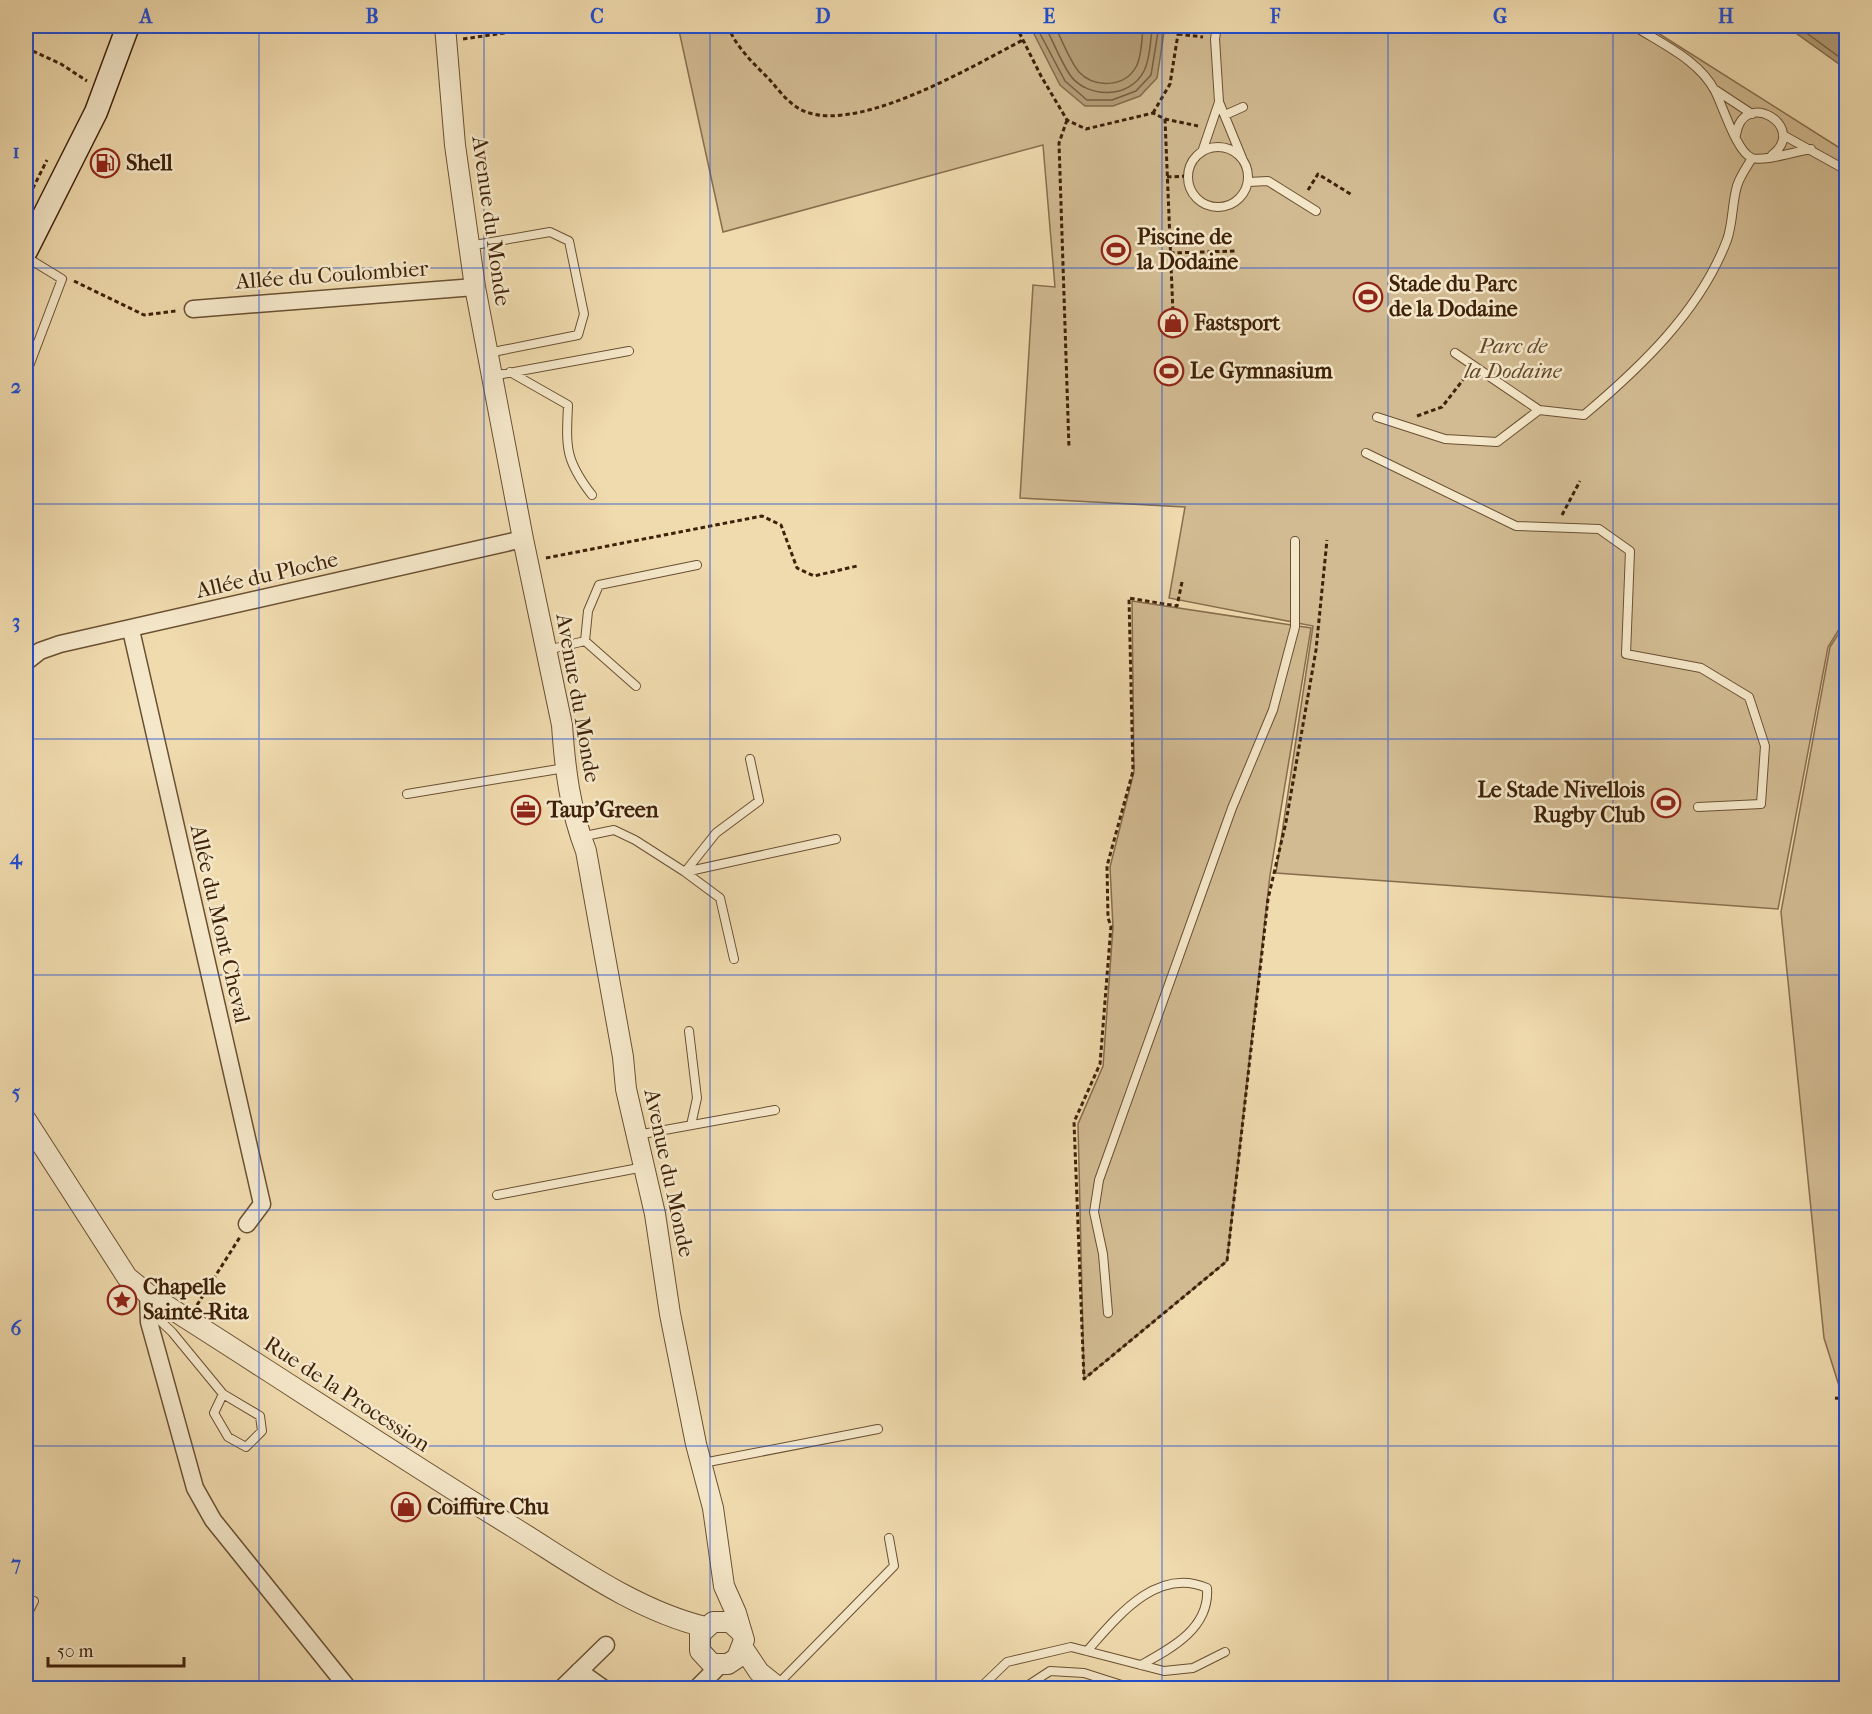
<svg xmlns="http://www.w3.org/2000/svg" width="1872" height="1714" viewBox="0 0 1872 1714" font-family="'IM FELL French Canon',serif">
  <rect width="100%" height="100%" fill="#f0dbae"/>
  <filter id="stains"><feTurbulence type="fractalNoise" baseFrequency=".00333" numOctaves="4"/><feColorMatrix values="0 0 0 0 .2 0 0 0 0 .09 0 0 0 0 .02 0 0 0 .5 -.17"/></filter>
  <radialGradient id="worn" r=".72"><stop offset=".6" stop-color="#630" stop-opacity="0"/><stop offset="1" stop-color="#630" stop-opacity=".3"/></radialGradient>
  <path fill="#d2bb92" stroke="#886e4e" stroke-width="1.5" d="M 456,26 L 508,26 L 459,32 Z
    M 678,26 L 1647,26 L 1846,152 L 1846,618 L 1828,647 L 1778,909 L 1276,873 L 1313,626 L 1169,598 L 1185,507 L 1020,498 L 1033,285 L 1055,287 L 1043,145 L 723,232 Z
    M 1132,601 L 1311,628 L 1270,875 L 1227,1261 L 1084,1379 L 1078,1124 L 1103,1066 L 1113,927 L 1110,867 L 1134,772 Z
    M 1846,622 L 1846,1393 L 1841,1392 L 1824,1338 L 1781,912 L 1830,647 Z"/>
  <path fill="#b39c76" stroke="#846b4a" stroke-width="1.5" d="M 1030,26 L 1165,26 L 1157,78 L 1140,96 L 1113,106 L 1085,106 L 1060,85 Z
    M 1786,26 L 1846,26 L 1846,69 Z"/>
  <g fill="none" stroke-linecap="round" stroke-linejoin="round">
    <path stroke="#785e40" stroke-width="1.5" d="M 1036,26 L 1065,81 L 1087,100 L 1112,100 L 1136,91 L 1151,75 L 1159,26
      M 1045,26 C 1053,41 1060,60 1070,75 C 1087,99 1130,99 1144,71 C 1150,59 1151,39 1152,26
      M 1055,26 C 1062,40 1069,60 1079,72 C 1094,88 1124,88 1136,67 C 1142,56 1142,38 1143,26
      M 1797,26 L 1846,62"/>
    <g stroke="#6a5032" stroke-width="10">
      <path id="service" d="M 1217,26 L 1215,39 L 1219,102 L 1242,158
        M 1634,26 C 1662,44 1699,60 1715,91 C 1723,106 1737,153 1752,158 C 1765,162 1797,151 1811,149
        M 1714,89 L 1752,114
        M 1225,115 L 1243,107
        M 1736,135 C 1743,87 1809,127 1772,155
        M 1783,135 L 1846,170
        M1188 177a30 30 0 1 1 60 0a30 30 0 1 1-60 0Z
        M 1202,152 L 1219,102
        M 1248,182 L 1268,181 L 1316,211
        M 469,246 L 550,232 L 569,241 L 584,314 L 578,335 L 488,353
        M 26,257 L 62,279 L 26,374
        M 1455,353 L 1539,410 L 1584,415 C 1641,367 1700,311 1727,240 C 1733,223 1732,203 1737,186 C 1740,176 1747,167 1752,158
        M 510,372 L 568,405 C 566,448 565,460 592,495
        M 492,376 L 629,351
        M 1377,417 L 1445,439 L 1497,442 L 1539,410
        M 1366,453 L 1516,526 L 1599,529 L 1630,551 L 1626,654 L 1701,668 L 1749,697 L 1765,746 L 1761,804 L 1698,807
        M 585,641 L 588,611 L 599,585 L 697,565
        M 547,650 L 585,641 L 636,686
        M 407,794 L 565,768
        M 580,837 L 614,830 L 635,840 L 685,872 L 836,839
        M 734,959 L 720,898 L 685,872 L 716,833 L 759,801 L 750,759
        M 689,1031 L 697,1098 L 691,1125
        M 637,1135 L 775,1110
        M 497,1195 L 644,1167
        M 150,1311 L 172,1332 L 223,1394 L 260,1416 L 262,1431 L 246,1447 L 228,1437 L 214,1413 L 223,1394
        M 1108,1313 L 1103,1254 L 1094,1212 L 1099,1180 L 1232,808 L 1273,710 L 1295,627 L 1295,541
        M 703,1463 L 878,1429
        M 26,1617 L 34,1601
        M 1087,1651 C 1117,1617 1157,1566 1207,1588 C 1210,1628 1172,1648 1141,1665
        M 777,1685 L 894,1566 L 889,1538
        M 980,1688 L 1007,1662 L 1071,1647 L 1164,1671 L 1193,1668 L 1225,1652
        M 1024,1688 L 1050,1671 L 1084,1673 L 1131,1688
        M 1216,1688 L 1237,1686"/>
    </g>
    <g stroke="#6a5032" stroke-width="19">
      <path id="minor" d="M 193,309 L 475,287
        M 131,630 L 262,1204 L 247,1224
        M 26,662 L 40,651 L 60,644 L 523,539
        M 148,1294 L 149,1322 L 195,1488 L 213,1520 L 348,1688
        M 579,1671 L 603,1688
        M 562,1688 L 606,1645
        M 697,1688 L 720,1665"/>
    </g>
    <g stroke="#6a5032" stroke-width="22">
      <path id="tertiary" d="M 445,26 L 455,145 L 475,287 L 523,539 L 562,725 C 565,769 570,810 586,851 L 623,1057 L 626,1089 L 655,1214 L 670,1314 L 696,1444 L 713,1508 L 724,1586 L 736,1613 L 744,1640 L 737,1658 L 728,1664 L 712,1664 L 700,1651 L 700,1634 L 713,1622 L 730,1622 L 742,1633
        M 26,1120 L 127,1277 L 148,1294 C 270,1371 390,1451 513,1527 C 573,1564 635,1610 705,1627
        M 743,1648 L 759,1672 L 779,1688"/>
    </g>
    <g stroke="#3e2109" stroke-width="25">
      <path id="secondary" d="M 26,251 L 96,112 L 128,26"/>
    </g>
    <path stroke="#3e2109" stroke-width="3" stroke-dasharray="4.5 3" stroke-linecap="butt" d="M 728,26 C 735,46 754,64 769,79 C 777,88 785,99 795,106 C 845,143 974,65 1023,40
      M 1016,26 L 1041,76 L 1067,120 L 1086,129 L 1153,113 L 1165,119 L 1198,126
      M 1178,34 L 1203,37
      M 463,39 L 553,26
      M 26,48 L 61,64 L 87,81
      M 1153,113 L 1170,84 L 1178,34 L 1177,26
      M 1165,119 L 1173,313
      M 1067,120 L 1059,143 L 1069,448
      M 1167,177 L 1188,176
      M 1308,190 L 1318,174 L 1352,195
      M 26,202 L 47,160
      M 1170,253 L 1235,251
      M 74,281 L 144,315 L 176,311
      M 26,283 L 30,274
      M 1417,416 L 1442,407 L 1466,376
      M 1562,515 L 1580,481
      M 546,558 L 762,516 L 781,525 L 797,568 L 814,576 L 857,566
      M 1182,582 L 1177,606 L 1129,598 L 1133,771 L 1107,866 L 1108,918 L 1111,926 L 1100,1064 L 1074,1122 L 1084,1379 L 1227,1261 L 1268,899 L 1286,822 L 1316,650 L 1327,540
      M 197,1305 L 240,1237
      M 1835,1398 L 1846,1399"/>
    <use href="#service" stroke="#f5e8ca" stroke-width="8"/>
    <use href="#minor" stroke="#f5e8ca" stroke-width="16"/>
    <use href="#tertiary" stroke="#f5e8ca" stroke-width="20"/>
    <use href="#secondary" stroke="#f5e8ca" stroke-width="22"/>
  </g>
  <path fill="none" stroke="#1d4ed8" stroke-width="1.5" stroke-opacity="0.55" d="M 259,26 L 259,1688M 484,26 L 484,1688M 710,26 L 710,1688M 936,26 L 936,1688M 1162,26 L 1162,1688M 1388,26 L 1388,1688M 1613,26 L 1613,1688M 26,268 L 1846,268M 26,504 L 1846,504M 26,739 L 1846,739M 26,975 L 1846,975M 26,1210 L 1846,1210M 26,1446 L 1846,1446"/>
  <defs>
    <g id="fuel-ring" transform="scale(1.5)"><circle r="9.5" fill="#f5e8ca" stroke="#8f2418" stroke-width="1.5"/><path d="M-5.5-6h7V0h2V4h1.3V-2.5L3-4.5l.8-.8L6-3V5H2.5V1h-1V6h-7ZM-4.2-4.7v3.2H.2V-4.7Z" fill="#8f2418"/></g>
    <g id="stadium-ring" transform="scale(1.5)"><circle r="9.5" fill="#f5e8ca" stroke="#8f2418" stroke-width="1.5"/><path d="M0-5a6.5 5 0 1 0 0 10a6.5 5 0 1 0 0-10ZM-3.5-1.8h7v3.6h-7Z" fill="#8f2418"/></g>
    <g id="shop-ring" transform="scale(1.5)"><circle r="9.5" fill="#f5e8ca" stroke="#8f2418" stroke-width="1.5"/><path d="M-5-2.5h2.3a2.7 3.5 0 0 1 5.4 0H5L5.5 6h-11ZM-1.5-2.5h3a1.5 2.3 0 0 0-3 0Z" fill="#8f2418"/></g>
    <g id="office-ring" transform="scale(1.5)"><circle r="9.5" fill="#f5e8ca" stroke="#8f2418" stroke-width="1.5"/><path d="M-6-3h4V-5.5h4V-3h4V5H-6ZM-1-4.5V-3h2v-1.5ZM-6 0V1H6V0Z" fill="#8f2418"/></g>
    <g id="sight-ring" transform="scale(1.5)"><circle r="9.5" fill="#f5e8ca" stroke="#8f2418" stroke-width="1.5"/><path d="M0-6L1.8-2.2L6-1.7L2.9 1.2L3.7 5.4L0 3.3L-3.7 5.4L-2.9 1.2L-6-1.7L-1.8-2.2Z" fill="#8f2418"/></g>
  </defs>
  <g fill-rule="evenodd">
    <use href="#fuel-ring" x="105" y="163"/>
    <use href="#stadium-ring" x="1116" y="250"/>
    <use href="#stadium-ring" x="1368" y="297"/>
    <use href="#shop-ring" x="1173" y="323"/>
    <use href="#stadium-ring" x="1169" y="371"/>
    <use href="#stadium-ring" x="1666" y="803"/>
    <use href="#office-ring" x="526" y="810"/>
    <use href="#sight-ring" x="122" y="1300"/>
    <use href="#shop-ring" x="406" y="1507"/>
  </g>
  <g text-anchor="middle" dominant-baseline="central" stroke-width="5" stroke-linejoin="round" paint-order="stroke">
    <g font-size="22" font-weight="bold" fill="#3e2109" stroke="#f5e8ca" text-anchor="start">
      <text x="126" y="163">Shell</text>
      <text x="1137" y="237">Piscine de<tspan x="1137" dy="25">la Dodaine</tspan></text>
      <text x="1389" y="284">Stade du Parc<tspan x="1389" dy="25">de la Dodaine</tspan></text>
      <text x="1194" y="323">Fastsport</text>
      <text x="1190" y="371">Le Gymnasium</text>
      <text x="1645" y="790" text-anchor="end">Le Stade Nivellois<tspan x="1645" dy="25">Rugby Club</tspan></text>
      <text x="547" y="810">Taup’Green</text>
      <text x="143" y="1287">Chapelle<tspan x="143" dy="25">Sainte-Rita</tspan></text>
      <text x="427" y="1507">Coiffure Chu</text>
    </g>
    <g font-size="22" fill="#3e2109" stroke="#f5e8ca">
      <text transform="translate(491 221) rotate(82)">Avenue du Monde</text>
      <text transform="translate(332 275) rotate(-4)">Allée du Coulombier</text>
      <text transform="translate(267 575) rotate(-13)">Allée du Ploche</text>
      <text transform="translate(578 698) rotate(80)">Avenue du Monde</text>
      <text transform="translate(220 924) rotate(77)">Allée du Mont Cheval</text>
      <text transform="translate(669 1173) rotate(78)">Avenue du Monde</text>
      <text transform="translate(347 1394) rotate(33)">Rue de la Procession</text>
    </g>
    <g font-size="22" font-style="italic" fill="#63482b" stroke="#f5e8ca">
      <text x="1513" y="346">Parc de<tspan x="1513" dy="25">la Dodaine</tspan></text>
    </g>
  </g>
  <rect width="1872" height="1714" fill="none" stroke="#f0dbae" stroke-width="66"/>
  <path d="M48 1657v9h136v-9" fill="none" stroke="#3e2109" stroke-width="3"/>
  <text x="57" y="1657" font-size="18" fill="#3e2109" stroke="#f5e8ca" stroke-width="4.5" paint-order="stroke">50 m</text>
  <rect x="33" y="33" width="1806" height="1648" fill="none" stroke="#1d4ed8" stroke-width="2"/>
  <g font-size="20" text-anchor="middle" font-weight="bold" fill="#1d4ed8">
    <text x="146" y="23">A</text>
    <text x="372" y="23">B</text>
    <text x="597" y="23">C</text>
    <text x="823" y="23">D</text>
    <text x="1049" y="23">E</text>
    <text x="1275" y="23">F</text>
    <text x="1500" y="23">G</text>
    <text x="1726" y="23">H</text>
    <text x="16" y="158">1</text>
    <text x="16" y="393">2</text>
    <text x="16" y="628">3</text>
    <text x="16" y="864">4</text>
    <text x="16" y="1099">5</text>
    <text x="16" y="1335">6</text>
    <text x="16" y="1570">7</text>
  </g>
  <rect width="100%" height="100%" filter="url(#stains)"/>
  <rect width="100%" height="100%" fill="url(#worn)"/>
</svg>
